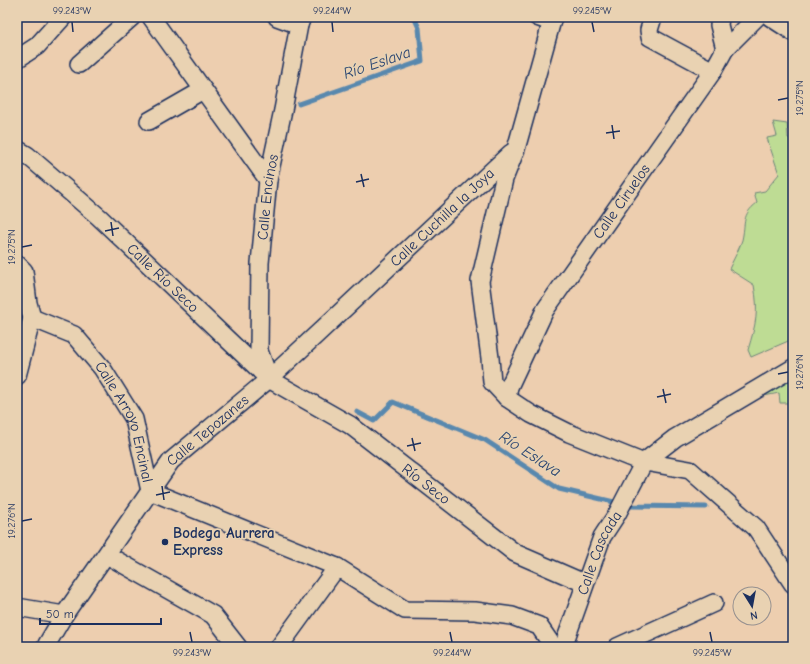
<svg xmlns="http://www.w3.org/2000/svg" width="810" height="664" viewBox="0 0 810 664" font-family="'Comic Neue',sans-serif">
  <rect width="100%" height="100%" fill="#edceaf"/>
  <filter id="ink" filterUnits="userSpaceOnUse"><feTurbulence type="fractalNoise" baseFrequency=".025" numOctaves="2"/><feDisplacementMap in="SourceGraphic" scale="8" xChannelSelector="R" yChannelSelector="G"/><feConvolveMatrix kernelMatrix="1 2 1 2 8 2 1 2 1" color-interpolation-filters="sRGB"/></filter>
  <g filter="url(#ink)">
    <path fill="#bedc94" stroke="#6c8679" d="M 773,122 L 787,124 L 788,138 L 793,139 L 793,339 L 751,357 L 748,350 C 756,323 759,313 754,285 L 729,269 C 733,260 739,250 742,240 C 746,223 741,215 757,203 L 754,193 L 765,191 L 779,174 L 767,138 L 777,136 Z
      M 793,358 L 793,403 L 780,403 L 779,393 L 764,396 L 763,388 L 790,372 Z"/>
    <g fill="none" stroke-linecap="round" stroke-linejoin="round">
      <path stroke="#5988ae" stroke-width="5" d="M 299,104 L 422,61 L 419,28 L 414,17
        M 357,412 L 374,421 L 393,402 L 485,440 L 559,489 L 631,506 L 706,507"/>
      <g stroke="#1b2f5e" stroke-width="20">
        <g id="minor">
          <path d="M 151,17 L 268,180"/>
          <path d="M 277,17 L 299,25"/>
          <path d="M 537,17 L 551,22"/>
          <path d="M 553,17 L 516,149 L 504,179 L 480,281 L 490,358 L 492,382 L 507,398 L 531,414 L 569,433 L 639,461 L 690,470 L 756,528 L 793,584"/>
          <path d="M 653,17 L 649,30 L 650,37 L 713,71"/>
          <path d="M 720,17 L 719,25 L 725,49"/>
          <path d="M 770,17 L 793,32"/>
          <path d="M 17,59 L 37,46 L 63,17"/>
          <path d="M 79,64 L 132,17"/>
          <path d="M 149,121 L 203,90"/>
          <path id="s1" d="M 17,149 L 27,155 L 99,217 L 269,379 L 350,425 L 515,553 L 584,583"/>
          <path d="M 17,264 L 24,271 L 28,303 L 32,318"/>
          <path id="s2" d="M 32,318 L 74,335 L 102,368 L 134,419 L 150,491 L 337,567 L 405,610 L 475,611 L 512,616 L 539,626 L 550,642 L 551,647"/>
          <path id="s3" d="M 268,375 L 259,351 L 260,263 L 268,180 L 283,110 L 299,25 L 302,17"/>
          <path d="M 17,376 L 32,318"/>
          <path id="s4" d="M 507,398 L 509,387 L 545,310 L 713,71 L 725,49 L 757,17"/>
          <path d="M 107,555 L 213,615 L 238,647"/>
          <path d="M 17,607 L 64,615"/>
          <path id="s5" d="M 48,647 L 47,644 L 64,615 L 171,461 L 269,379 L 511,153"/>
          <path d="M 279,647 L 337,567"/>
          <path id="s6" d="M 563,647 L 602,537 L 617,514 L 644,462 L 675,438 L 793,368"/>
          <path d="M 617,647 L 714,603"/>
        </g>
      </g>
      <use href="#minor" stroke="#e9d2b2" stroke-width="17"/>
    </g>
  </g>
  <path fill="none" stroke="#1b2f5e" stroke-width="1.5" d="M 72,22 L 73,32M 332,22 L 333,32M 592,22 L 594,32M 778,100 L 788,98M 612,125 L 614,139M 606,133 L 620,131M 361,174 L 364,187M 356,182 L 369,179M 111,222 L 113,236M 105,231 L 119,228M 22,247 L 32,245M 778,374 L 788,372M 663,389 L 666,403M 657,397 L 671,394M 412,438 L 415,451M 407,446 L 421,443M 162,486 L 164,500M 156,495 L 170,492M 22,521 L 32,519M 190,632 L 192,642M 450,632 L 452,642M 710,632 L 712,642"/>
  <circle fill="#1b2f5e" stroke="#e9d2b2" stroke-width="1.5" cx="165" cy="542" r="4"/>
  <g text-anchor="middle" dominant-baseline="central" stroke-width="3.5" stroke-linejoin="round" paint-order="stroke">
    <g font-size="15" fill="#1b2f5e" stroke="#e9d2b2">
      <text stroke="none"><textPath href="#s3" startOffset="180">Calle Encinos</textPath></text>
      <text stroke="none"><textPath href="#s4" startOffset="229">Calle Ciruelos</textPath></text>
      <text stroke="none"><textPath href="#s5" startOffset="589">Calle Cuchilla la Joya</textPath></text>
      <text stroke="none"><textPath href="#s1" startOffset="195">Calle Río Seco</textPath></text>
      <text stroke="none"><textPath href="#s2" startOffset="148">Calle Arroyo Encinal</textPath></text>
      <text stroke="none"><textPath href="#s5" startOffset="272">Calle Tepozanes</textPath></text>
      <text stroke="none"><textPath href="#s1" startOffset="531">Río Seco</textPath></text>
      <text stroke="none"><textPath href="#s6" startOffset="101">Calle Cascada</textPath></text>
    </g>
    <g font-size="15" font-weight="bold" fill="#1b2f5e" stroke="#e9d2b2" text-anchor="start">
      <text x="173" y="533">Bodega Aurrera<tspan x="173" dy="17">Express</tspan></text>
    </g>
    <g font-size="16" font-style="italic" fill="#2a4572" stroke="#e9d2b2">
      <text transform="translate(377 63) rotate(-19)">Río Eslava</text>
      <text transform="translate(530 454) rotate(33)">Río Eslava</text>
    </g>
  </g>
  <rect width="810" height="664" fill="none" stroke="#e9d2b2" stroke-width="44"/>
  <g transform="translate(752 606) rotate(169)"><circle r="19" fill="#e9d2b2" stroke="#979190"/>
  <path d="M0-3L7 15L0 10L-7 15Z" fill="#1b2f5e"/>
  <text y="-6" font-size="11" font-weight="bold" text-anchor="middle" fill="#1b2f5e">N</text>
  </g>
  <path d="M40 618v6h121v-6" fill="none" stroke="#1b2f5e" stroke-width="2"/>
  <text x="46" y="618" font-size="12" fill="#1b2f5e" stroke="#e9d2b2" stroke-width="3" paint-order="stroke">50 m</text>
  <rect x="22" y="22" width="766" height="620" fill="none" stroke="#1b2f5e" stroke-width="1.5"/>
  <g font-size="10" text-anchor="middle" fill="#1b2f5e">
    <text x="72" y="14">99.243°W</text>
    <text x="332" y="14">99.244°W</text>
    <text x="592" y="14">99.245°W</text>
    <text transform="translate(799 98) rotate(-90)" y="4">19.275°N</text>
    <text transform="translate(11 247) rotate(-90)" y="4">19.275°N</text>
    <text transform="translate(799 372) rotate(-90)" y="4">19.276°N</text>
    <text transform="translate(11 521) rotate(-90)" y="4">19.276°N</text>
    <text x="192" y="656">99.243°W</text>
    <text x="452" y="656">99.244°W</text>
    <text x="712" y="656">99.245°W</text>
  </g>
</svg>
